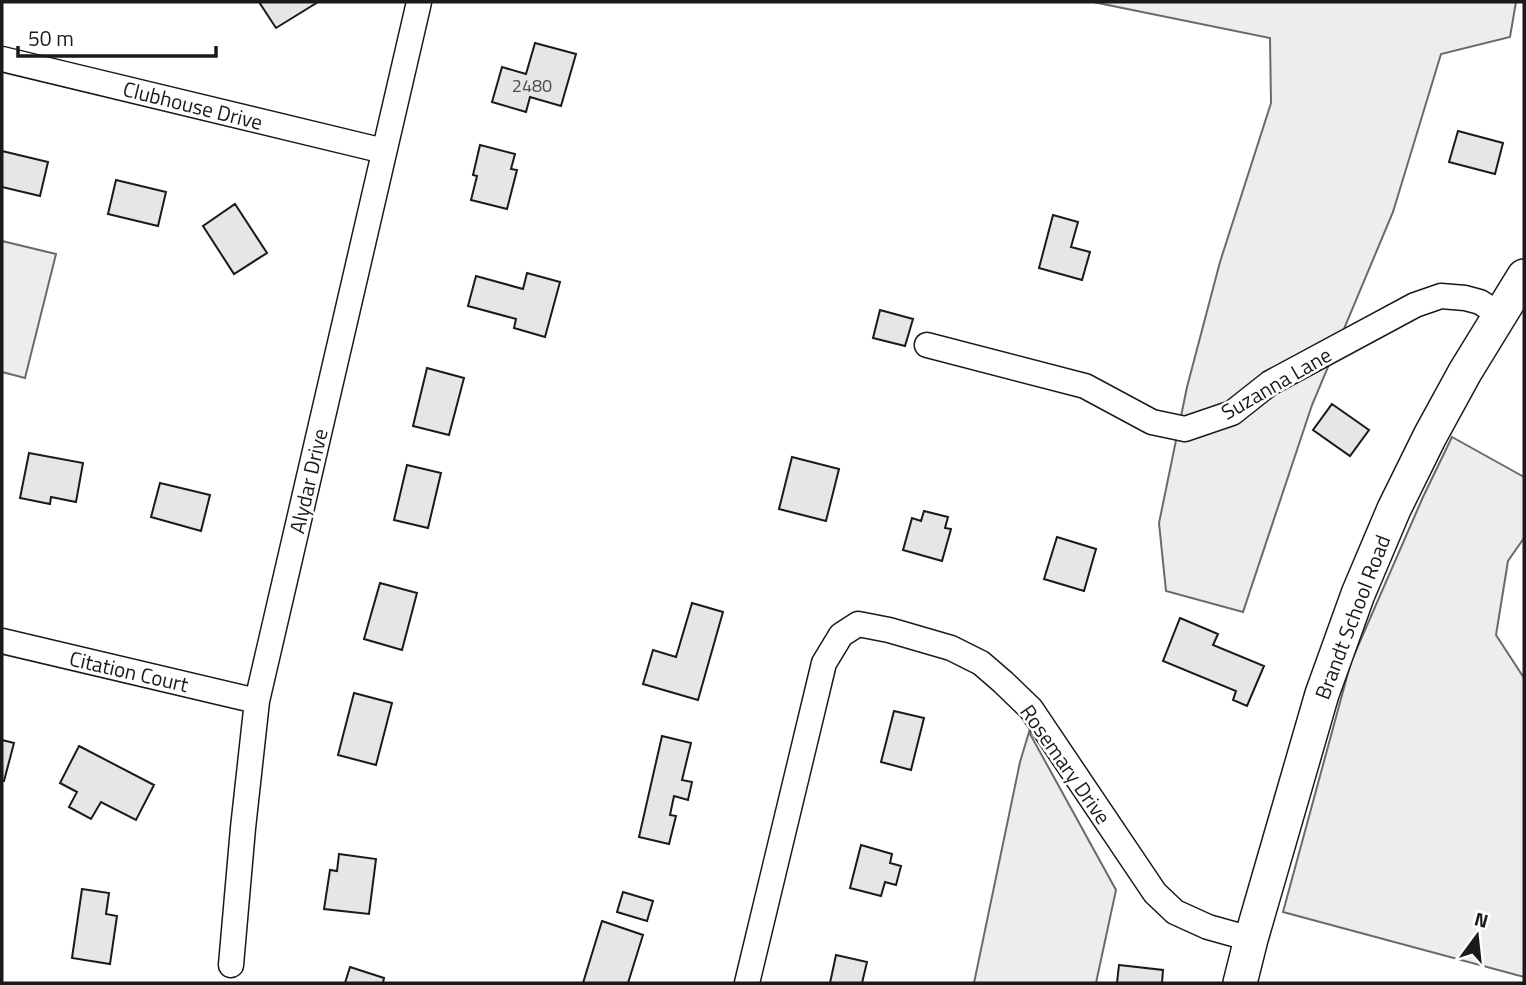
<svg xmlns="http://www.w3.org/2000/svg" width="1526" height="985" viewBox="0 0 1526 985" font-family="'Titillium Web',sans-serif">
  <rect width="100%" height="100%" fill="#fff"/>
  <path fill="#ededed" stroke="#6a6a6a" stroke-width="2" d="M 1093,2 L 1516,2 L 1510,37 L 1441,54 L 1393,212 L 1312,405 L 1243,612 L 1166,591 L 1159,523 L 1187,387 L 1220,262 L 1271,103 L 1270,38 Z
    M 2,241 L 56,254 L 25,378 L 2,372 Z
    M 1452,437 L 1524,477 L 1524,538 L 1508,561 L 1496,635 L 1524,678 L 1524,977 L 1283,912 L 1351,662 L 1423,497 Z
    M 1029,732 L 1116,890 L 1096,983 L 974,983 L 1020,762 Z"/>
  <path fill="#e6e6e6" stroke="#1a1a1a" stroke-width="2" d="M 259,2 L 318,2 L 276,28 Z
    M 535,43 L 576,54 L 561,106 L 530,97 L 526,112 L 492,102 L 502,67 L 526,74 Z
    M 1458,131 L 1503,143 L 1495,174 L 1449,162 Z
    M 480,145 L 515,154 L 511,169 L 517,170 L 507,209 L 471,200 L 477,176 L 473,175 Z
    M 2,151 L 48,162 L 40,196 L 2,187 Z
    M 116,180 L 166,192 L 158,226 L 108,214 Z
    M 235,204 L 267,253 L 234,274 L 203,226 Z
    M 1053,215 L 1078,222 L 1071,247 L 1090,252 L 1082,280 L 1039,268 Z
    M 527,273 L 560,282 L 545,337 L 514,328 L 516,319 L 468,306 L 476,276 L 523,289 Z
    M 880,310 L 913,319 L 905,346 L 873,338 Z
    M 427,368 L 464,378 L 449,435 L 413,426 Z
    M 1332,404 L 1369,430 L 1350,456 L 1313,430 Z
    M 29,453 L 83,463 L 76,502 L 51,497 L 50,504 L 20,498 Z
    M 792,457 L 839,469 L 826,521 L 779,509 Z
    M 407,465 L 441,473 L 428,528 L 394,520 Z
    M 160,483 L 210,495 L 201,531 L 151,517 Z
    M 924,511 L 948,517 L 945,528 L 951,529 L 942,561 L 903,550 L 912,518 L 921,521 Z
    M 1057,537 L 1096,549 L 1084,591 L 1044,579 Z
    M 380,583 L 417,593 L 402,650 L 364,639 Z
    M 692,603 L 723,612 L 698,700 L 643,684 L 653,650 L 676,657 Z
    M 1180,618 L 1218,634 L 1213,645 L 1264,666 L 1247,706 L 1233,700 L 1236,691 L 1163,661 Z
    M 354,693 L 392,703 L 376,765 L 338,755 Z
    M 894,711 L 924,718 L 911,770 L 881,762 Z
    M 662,736 L 691,743 L 682,780 L 692,782 L 688,800 L 674,796 L 670,815 L 676,816 L 669,844 L 639,837 Z
    M 2,740 L 14,743 L 4,781 L 2,781 Z
    M 79,746 L 154,785 L 136,820 L 101,802 L 91,819 L 69,807 L 77,792 L 60,783 Z
    M 861,845 L 892,854 L 890,863 L 901,866 L 896,885 L 885,882 L 881,896 L 850,888 Z
    M 339,854 L 376,859 L 369,914 L 324,909 L 330,870 L 337,871 Z
    M 82,889 L 109,893 L 106,914 L 117,916 L 110,964 L 72,958 Z
    M 623,892 L 653,901 L 647,921 L 617,912 Z
    M 602,921 L 643,935 L 628,983 L 583,983 Z
    M 836,955 L 867,962 L 862,983 L 830,983 Z
    M 1119,965 L 1163,970 L 1162,983 L 1117,983 Z
    M 350,967 L 384,978 L 383,983 L 345,983 Z"/>
  <g fill="none" stroke-linecap="round" stroke-linejoin="round">
    <g stroke="#1a1a1a" stroke-width="27">
      <path id="street" d="M 2,59 L 384,151
        M 927,345 L 1085,386 L 1152,422 L 1185,429 L 1232,413 L 1270,383 L 1415,305 L 1441,296 L 1465,298 L 1480,302 L 1500,315
        M 2,641 L 257,701
        M 231,965 L 243,828 L 257,701 L 419,2
        M 747,983 L 824,663 L 841,635 L 858,624 L 889,630 L 951,648 L 981,663 L 1003,682 L 1031,709 L 1155,893 L 1175,912 L 1208,927 L 1251,939"/>
    </g>
    <g stroke="#1a1a1a" stroke-width="36">
      <path id="secondary" d="M 1240,983 L 1251,939 L 1322,694 L 1358,594 L 1394,509 L 1430,436 L 1465,372 L 1524,276"/>
    </g>
    <use href="#street" stroke="#fff" stroke-width="24"/>
    <use href="#secondary" stroke="#fff" stroke-width="33"/>
  </g>
  <g text-anchor="middle" dominant-baseline="central" stroke-width="5" stroke-linejoin="round" paint-order="stroke">
    <g font-size="18" fill="#4d4d4d">
      <text x="532" y="85">2480</text>
    </g>
    <g font-size="21" fill="#1a1a1a" stroke="#fff">
      <text transform="translate(193 105) rotate(14)">Clubhouse Drive</text>
      <text transform="translate(1276 383) rotate(-30)">Suzanna Lane</text>
      <text transform="translate(308 481) rotate(-77)">Alydar Drive</text>
      <text transform="translate(1352 617) rotate(-69)">Brandt School Road</text>
      <text transform="translate(129 671) rotate(13)">Citation Court</text>
      <text transform="translate(1066 764) rotate(55)">Rosemary Drive</text>
    </g>
  </g>
  <rect width="1526" height="985" fill="none" stroke="#1a1a1a" stroke-width="7"/>
  <g transform="translate(1477 936) rotate(15)" stroke="#ffffff" stroke-width="5" paint-order="stroke">
  <path d="M0-5L12 26L0 18L-12 26Z" fill="#1a1a1a"/>
  <text y="-10" font-size="19" font-weight="bold" text-anchor="middle" fill="#1a1a1a">N</text>
  </g>
  <path d="M18 46v10h198v-10" fill="none" stroke="#1a1a1a" stroke-width="3.5"/>
  <text x="28" y="46" font-size="21" fill="#1a1a1a" stroke="#ffffff" stroke-width="5" paint-order="stroke">50 m</text>
</svg>
